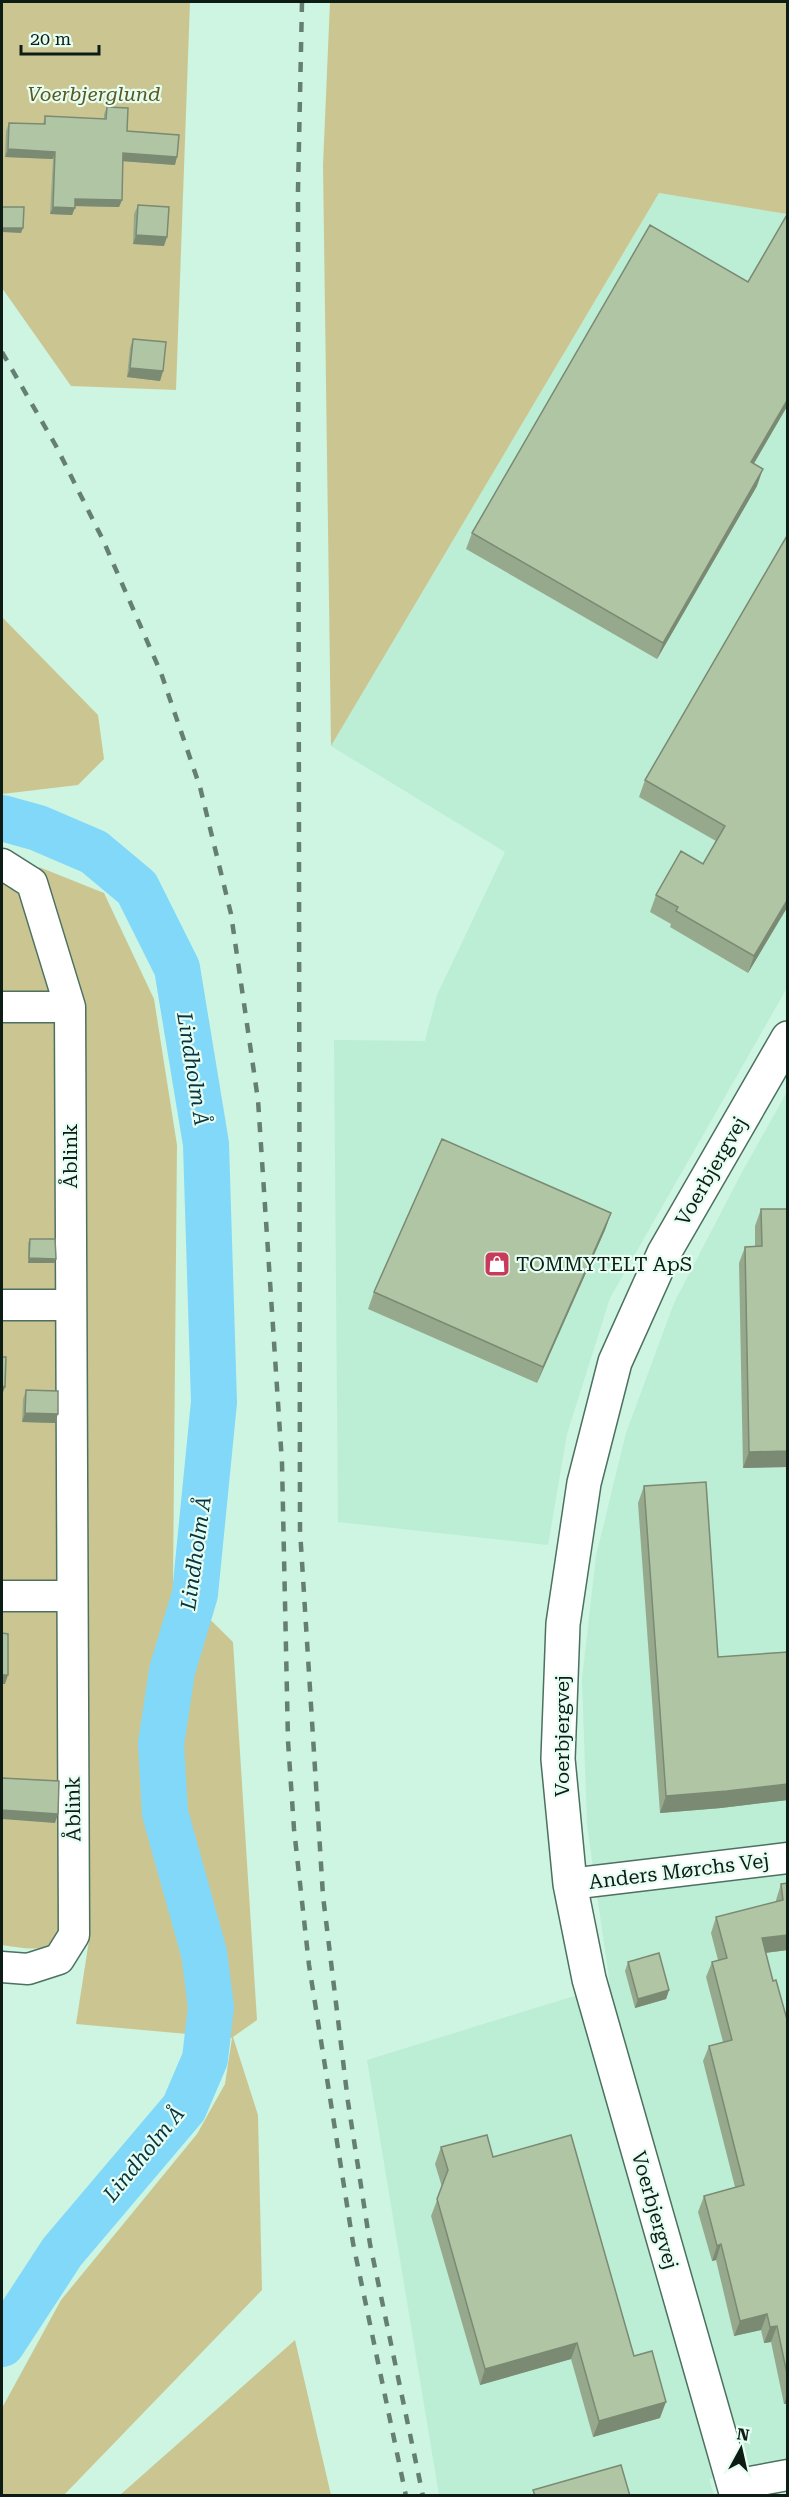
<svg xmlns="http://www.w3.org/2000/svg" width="789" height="2497" viewBox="0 0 789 2497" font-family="'Roboto Serif',serif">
  <rect width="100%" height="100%" fill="#cdf5e2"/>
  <path fill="#bcedd5" d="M 659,193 L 787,214 L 787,988 L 610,1298 L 567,1434 L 548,1545 L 338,1522 L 334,1040 L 425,1041 L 437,995 L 505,852 L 331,746 Z
    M 787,1092 L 787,2462 L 709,2479 L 714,2495 L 439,2495 L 367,2060 L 610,1985 L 587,1825 L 582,1679 L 596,1556 L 626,1433 L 674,1303 L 741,1174 Z"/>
  <path fill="#cbc691" d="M 2,2 L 190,2 L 176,390 L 71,386 L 2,288 Z
    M 330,2 L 788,2 L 787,214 L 659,193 L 331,746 L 323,165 Z
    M 2,617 L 98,715 L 104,759 L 78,785 L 2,794 Z
    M 39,867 L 104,893 L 154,999 L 177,1145 L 173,1583 L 233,1642 L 257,2020 L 233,2037 L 258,2115 L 262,2290 L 64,2495 L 2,2496 L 2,2408 L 61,2300 L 197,2134 L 225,2084 L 232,2038 L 76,2024 L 90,1934 L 83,995 Z
    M 2,873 L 17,878 L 59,1022 L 62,1937 C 45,1954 24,1948 2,1945 Z
    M 295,2340 L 331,2495 L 120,2495 Z"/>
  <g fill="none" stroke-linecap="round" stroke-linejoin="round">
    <path stroke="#81d8f9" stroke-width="46" d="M 2,818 L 38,828 L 94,852 L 137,888 L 177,968 L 206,1144 L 214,1402 L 195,1594 L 172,1671 L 161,1744 L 165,1813 L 204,1953 L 211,2007 L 205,2059 L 184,2108 L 62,2252 L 2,2344"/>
    <g stroke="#4c7160" stroke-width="33">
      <path id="minor" d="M 2,864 L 32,883 L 70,1007 L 74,1935 L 59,1959 L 28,1969 L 2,1967
        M 2,1007 L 70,1007
        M 2,1305 L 71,1305
        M 2,1596 L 71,1596
        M 570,1884 L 788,1858
        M 734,2485 L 788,2475"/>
    </g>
    <g stroke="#4c7160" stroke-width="36">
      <path id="tertiary" d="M 737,2496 L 589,1979 L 570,1884 L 558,1759 L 563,1624 L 584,1483 L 615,1362 L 664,1253 L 788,1038"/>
    </g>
    <use href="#minor" stroke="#fff" stroke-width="30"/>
    <use href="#tertiary" stroke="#fff" stroke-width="33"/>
    <path stroke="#658073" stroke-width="4.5" stroke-dasharray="10 10" stroke-linecap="butt" d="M 302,2 L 298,190 L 300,1530 L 323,1896 L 348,2102 L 370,2244 L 423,2496
      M 2,352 L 56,446 L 103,540 L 161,673 L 200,787 L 231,914 L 258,1100 L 282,1463 L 288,1741 L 294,1829 L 309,1965 L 353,2243 L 406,2496"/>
  </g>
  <path fill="#97a98d" d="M 107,107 L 127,131 L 175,165 L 123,161 L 122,200 L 119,207 L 75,206 L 72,215 L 50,214 L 53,159 L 5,157 L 6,131 L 9,123 L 43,124 L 45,116 L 104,119 L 104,114 Z
    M 138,205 L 164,246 L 133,244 L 134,214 Z
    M 133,339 L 163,371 L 160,381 L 127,377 L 130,348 Z
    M 754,464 L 757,486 L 657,659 L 466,549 L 472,533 Z
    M 788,534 L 788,906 L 748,973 L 670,927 L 671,924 L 650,912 L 656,895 L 703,864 L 716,841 L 639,797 L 645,780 Z
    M 761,1209 L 788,1467 L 743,1468 L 739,1263 L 745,1247 L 755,1246 L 755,1226 Z
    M 611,1213 L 605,1230 L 537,1383 L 368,1309 L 374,1292 Z
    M 30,1239 L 54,1263 L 28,1263 L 28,1243 Z
    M 26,1390 L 55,1423 L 22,1422 L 23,1399 Z
    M 644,1486 L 718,1657 L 788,1652 L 788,1800 L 721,1808 L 660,1813 L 638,1503 Z
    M 788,1883 L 788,1950 L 765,1953 L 773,1981 L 788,2023 L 788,2403 L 784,2404 L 771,2342 L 764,2343 L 761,2330 L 734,2336 L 716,2260 L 712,2261 L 698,2212 L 704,2196 L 735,2187 L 703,2061 L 709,2046 L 723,2042 L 706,1977 L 712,1962 L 718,1960 L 711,1933 L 716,1917 L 776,1902 L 776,1900 L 781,1884 Z
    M 628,1962 L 669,1990 L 666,1999 L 635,2008 L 625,1971 Z
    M 441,2147 L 493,2157 L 634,2356 L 660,2418 L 593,2437 L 571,2359 L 480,2385 L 431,2216 L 442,2187 L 435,2164 Z"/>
  <path fill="#7b8a73" d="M 8,149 L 55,152 L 53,159 L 5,157 Z
    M 123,153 L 177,157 L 175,165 L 120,161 Z
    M 75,199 L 122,200 L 119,207 L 73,206 Z
    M 53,207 L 75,208 L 72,215 L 50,214 Z
    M 2,228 L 23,228 L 21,233 L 2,232 Z
    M 136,235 L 167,237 L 164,246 L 133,244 Z
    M 130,368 L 163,371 L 160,381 L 127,377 Z
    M 788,399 L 788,405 L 745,479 L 751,462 Z
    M 763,469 L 757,486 L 657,659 L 663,643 Z
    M 788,899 L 788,906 L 748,973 L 754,956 Z
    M 611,1213 L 605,1230 L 537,1383 L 543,1367 Z
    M 29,1258 L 56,1259 L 54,1263 L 28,1263 Z
    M 2,1386 L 5,1387 L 2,1395 Z
    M 25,1413 L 58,1414 L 55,1423 L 22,1422 Z
    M 788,1451 L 788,1467 L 743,1468 L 749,1452 Z
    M 2,1675 L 8,1675 L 5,1684 L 2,1684 Z
    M 788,1784 L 788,1800 L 721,1808 L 660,1813 L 666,1796 Z
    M 2,1810 L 58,1814 L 55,1823 L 2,1819 Z
    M 788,1935 L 788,1950 L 756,1954 L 762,1938 Z
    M 669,1990 L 666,1999 L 635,2008 L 638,1999 Z
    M 721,2244 L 716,2260 L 712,2261 L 717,2246 Z
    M 767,2314 L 761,2330 L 734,2336 L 740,2321 Z
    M 777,2326 L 771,2342 L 764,2343 L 770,2327 Z
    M 577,2343 L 571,2359 L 480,2385 L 485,2369 Z
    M 788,2393 L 788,2403 L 784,2404 Z
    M 666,2402 L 660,2418 L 593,2437 L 599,2421 Z"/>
  <path fill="#b0c5a4" stroke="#7b8a73" stroke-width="1.5" d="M 107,107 L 128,108 L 127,131 L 179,135 L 177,157 L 123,153 L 122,200 L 75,199 L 75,208 L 53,207 L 55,152 L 8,149 L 9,123 L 45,124 L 45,116 L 106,119 Z
    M 138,205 L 169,207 L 167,237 L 136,235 Z
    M 2,207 L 24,207 L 23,228 L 2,228 Z
    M 788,213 L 788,399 L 751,462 L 763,469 L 663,643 L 472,533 L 650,225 L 748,282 Z
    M 133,339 L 166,342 L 163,371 L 130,368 Z
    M 788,534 L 788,899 L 754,956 L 676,911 L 678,907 L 656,895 L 681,851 L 703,864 L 725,826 L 645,780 Z
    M 442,1139 L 611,1213 L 543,1367 L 374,1292 Z
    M 761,1209 L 788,1209 L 788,1451 L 749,1452 L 745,1247 L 762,1246 Z
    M 30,1239 L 55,1239 L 56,1259 L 29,1258 Z
    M 2,1357 L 6,1357 L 5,1387 L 2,1386 Z
    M 26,1390 L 58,1391 L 58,1414 L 25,1413 Z
    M 706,1482 L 718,1657 L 788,1652 L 788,1784 L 727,1791 L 666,1796 L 644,1486 Z
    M 2,1633 L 8,1634 L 8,1675 L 2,1675 Z
    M 2,1778 L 59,1781 L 58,1814 L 2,1810 L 2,1830 Z
    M 788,1883 L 788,1935 L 762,1938 L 773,1981 L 776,1980 L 788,2023 L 788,2379 L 777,2326 L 770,2327 L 767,2314 L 740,2321 L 721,2244 L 717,2246 L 704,2196 L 744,2185 L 709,2046 L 732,2040 L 712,1962 L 727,1958 L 716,1917 L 783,1900 L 781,1884 Z
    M 659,1953 L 669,1990 L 638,1999 L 628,1962 Z
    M 487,2135 L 493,2157 L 571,2135 L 634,2356 L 652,2351 L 666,2402 L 599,2421 L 577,2343 L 485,2369 L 437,2199 L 448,2170 L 441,2147 Z
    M 621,2465 L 630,2496 L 535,2496 L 533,2490 Z"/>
  <defs>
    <g id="shop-square" transform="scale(1.35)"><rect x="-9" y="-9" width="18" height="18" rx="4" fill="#c93959" stroke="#e6fef2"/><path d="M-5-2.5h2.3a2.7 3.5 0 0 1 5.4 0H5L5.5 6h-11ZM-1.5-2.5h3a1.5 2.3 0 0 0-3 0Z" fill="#fff"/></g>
  </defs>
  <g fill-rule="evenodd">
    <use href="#shop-square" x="497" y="1264"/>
  </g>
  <g text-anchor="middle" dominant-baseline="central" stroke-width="4.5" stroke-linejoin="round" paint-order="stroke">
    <g font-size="20" font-style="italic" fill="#5c5720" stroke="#e6fef2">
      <text x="94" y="94">Voerbjerglund</text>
    </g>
    <g font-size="20" fill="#0d1c15" stroke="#e6fef2">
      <text transform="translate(70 1156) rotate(-90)">Åblink</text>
      <text transform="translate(711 1171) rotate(-60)">Voerbjergvej</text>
      <text transform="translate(562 1736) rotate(-90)">Voerbjergvej</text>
      <text transform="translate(73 1809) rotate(-91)">Åblink</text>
      <text transform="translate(679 1871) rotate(-7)">Anders Mørchs Vej</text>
      <text transform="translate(655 2210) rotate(74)">Voerbjergvej</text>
    </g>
    <g font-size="20" fill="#0d1c15" stroke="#e6fef2" text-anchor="start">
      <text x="516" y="1264">TOMMYTELT ApS</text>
    </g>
    <g font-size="21" font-style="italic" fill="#083240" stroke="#e6fef2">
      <text transform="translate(193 1069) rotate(81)">Lindholm Å</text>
      <text transform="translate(196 1553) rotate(-82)">Lindholm Å</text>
      <text transform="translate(144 2154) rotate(-51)">Lindholm Å</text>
    </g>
  </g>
  <rect width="789" height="2497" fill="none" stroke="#0d1c15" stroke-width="6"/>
  <g transform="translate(741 2449) rotate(8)" stroke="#e6fef2" stroke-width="4.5" paint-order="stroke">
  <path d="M0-4.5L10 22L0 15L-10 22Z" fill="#0d1c15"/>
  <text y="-9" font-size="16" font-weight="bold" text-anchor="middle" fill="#0d1c15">N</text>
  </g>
  <path d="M21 45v9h78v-9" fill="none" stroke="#0d1c15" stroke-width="3"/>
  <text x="30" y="45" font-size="18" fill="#0d1c15" stroke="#e6fef2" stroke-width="4.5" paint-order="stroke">20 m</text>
</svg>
